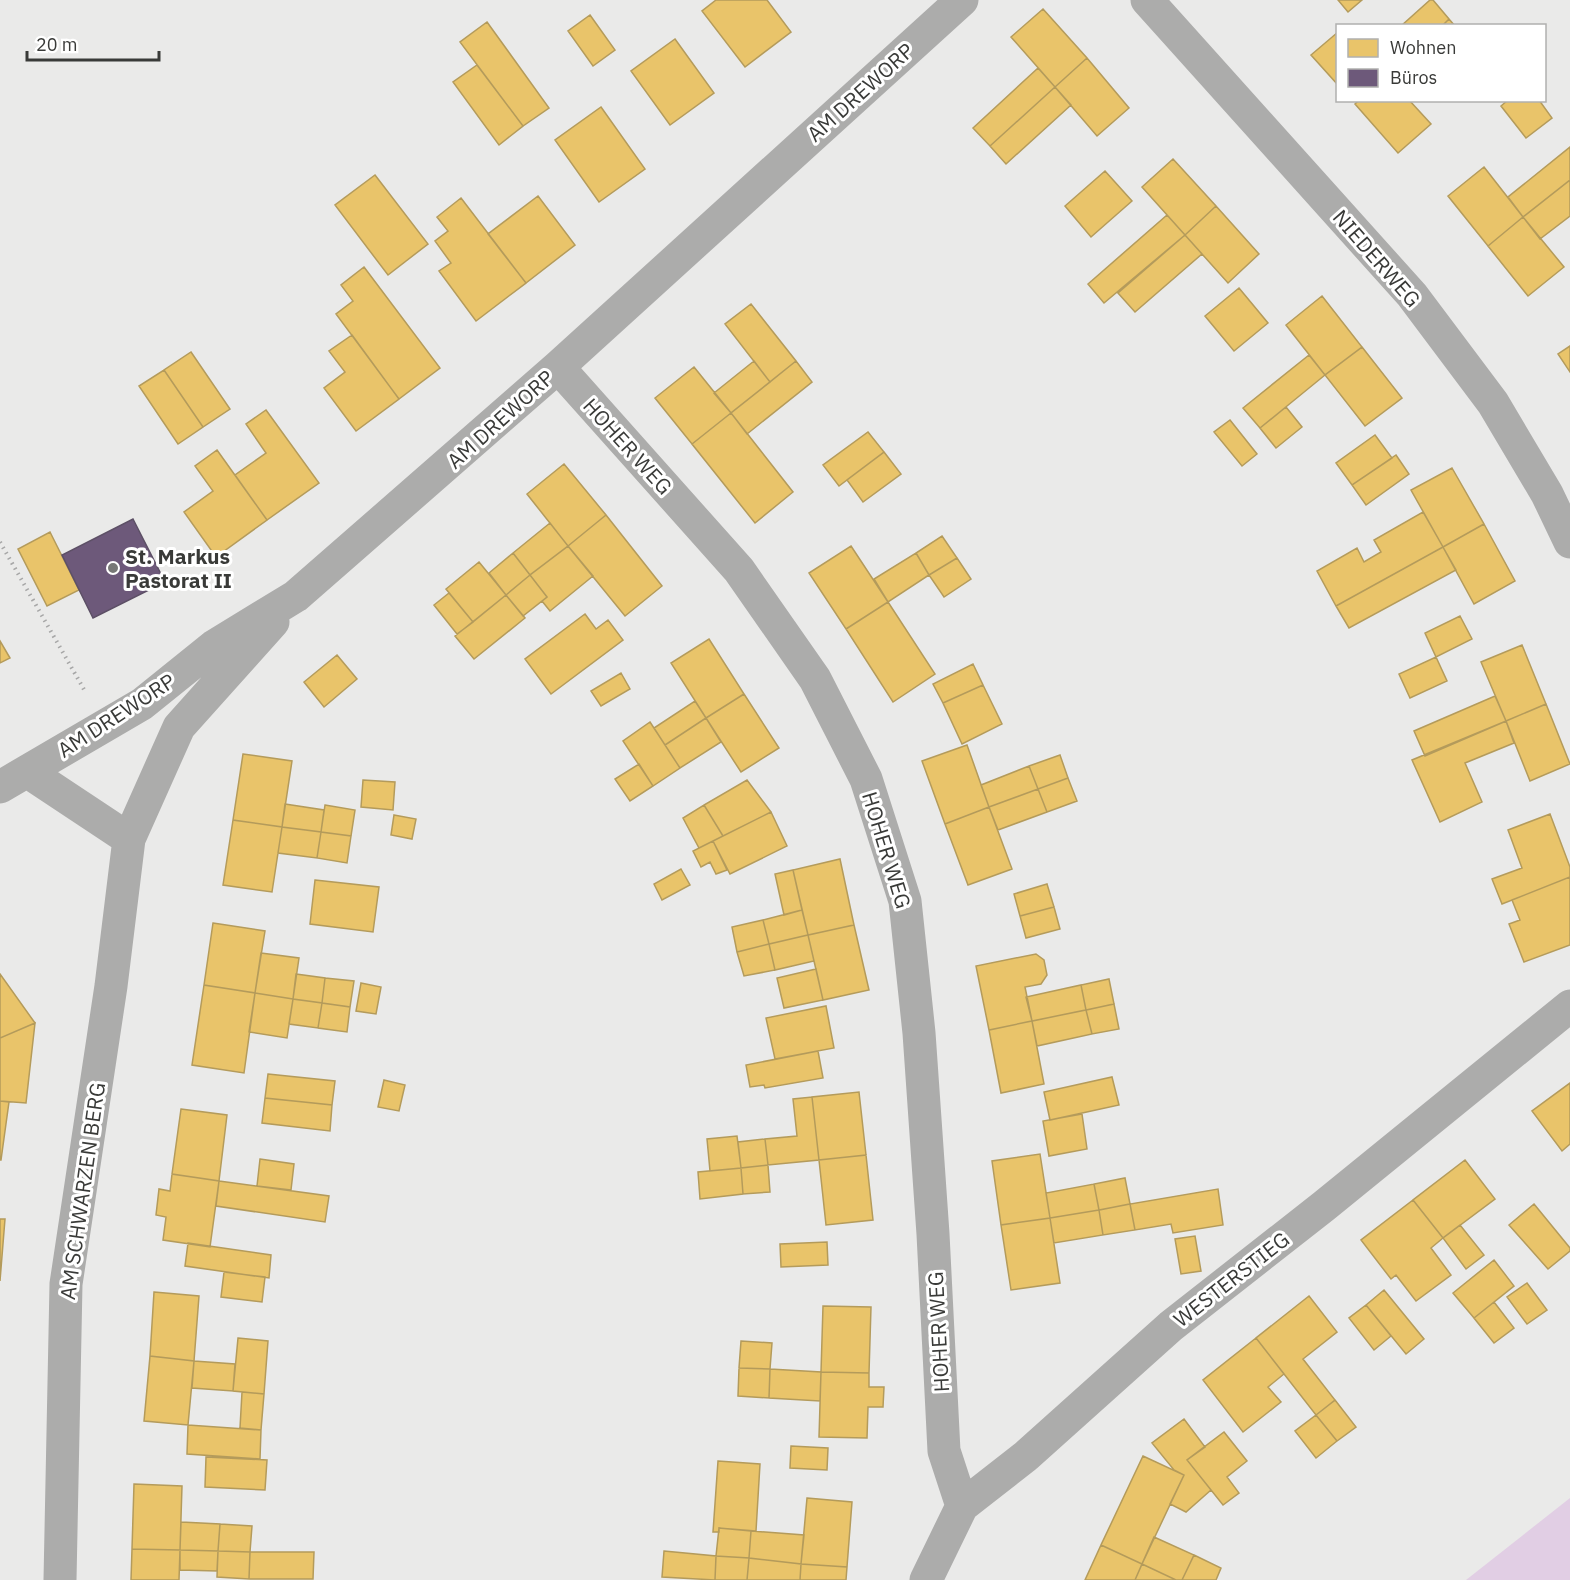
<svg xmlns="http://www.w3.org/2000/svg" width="1570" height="1580" viewBox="0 0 1570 1580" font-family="'IBM Plex Sans',sans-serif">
  <rect width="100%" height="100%" fill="#eaeae9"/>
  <path fill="#e1cee4" d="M 1570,1498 L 1570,1580 L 1466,1580 Z"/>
  <path fill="#e9c46a" stroke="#b49b5b" stroke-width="1.5" d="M 716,0 L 767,0 L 791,32 L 745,67 L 702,11 Z
    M 1338,0 L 1362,0 L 1348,12 Z
    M 1430,0 L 1433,0 L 1449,19 L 1442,26 L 1401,26 Z
    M 1043,9 L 1087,58 L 1055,87 L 1011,37 Z
    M 590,15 L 615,50 L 593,66 L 568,31 Z
    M 1449,19 L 1455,26 L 1442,26 Z
    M 487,22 L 549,108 L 523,126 L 460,42 Z
    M 1338,32 L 1338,85 L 1311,55 Z
    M 675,39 L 714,93 L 670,125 L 631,71 Z
    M 1087,58 L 1129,108 L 1097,136 L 1055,87 Z
    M 477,65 L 523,126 L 499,145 L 453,82 Z
    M 1038,68 L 1055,87 L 990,146 L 973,128 Z
    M 1055,87 L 1071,105 L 1006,164 L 990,146 Z
    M 1359,100 L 1409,100 L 1431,124 L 1398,153 L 1355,104 Z
    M 1508,100 L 1539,100 L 1552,118 L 1526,138 L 1501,106 Z
    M 601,107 L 645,169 L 599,202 L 555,140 Z
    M 1570,147 L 1570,180 L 1523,217 L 1508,197 Z
    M 1173,159 L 1216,206 L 1185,235 L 1142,187 Z
    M 1484,167 L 1523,217 L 1488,246 L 1448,196 Z
    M 1105,171 L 1132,201 L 1091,237 L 1065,206 Z
    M 375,175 L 428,244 L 388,275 L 335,205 Z
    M 1570,180 L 1570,216 L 1540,239 L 1523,217 Z
    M 538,196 L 575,245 L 526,283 L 488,234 Z
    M 461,198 L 526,283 L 476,321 L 439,271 L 451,263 L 435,241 L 448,231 L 437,217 Z
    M 1216,206 L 1259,254 L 1228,283 L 1185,235 Z
    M 1167,215 L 1185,235 L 1104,303 L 1088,284 Z
    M 1523,217 L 1564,267 L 1528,296 L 1488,246 Z
    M 1185,235 L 1202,254 L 1135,312 L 1118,293 Z
    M 364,267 L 440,368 L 399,399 L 336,314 L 353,301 L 341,285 Z
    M 1239,288 L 1268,323 L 1234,351 L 1205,316 Z
    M 1322,296 L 1362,347 L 1325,375 L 1286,325 Z
    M 751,304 L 796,361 L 770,382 L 725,324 Z
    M 352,335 L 399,399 L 356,431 L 324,388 L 345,372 L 329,351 Z
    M 1570,346 L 1570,372 L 1558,354 Z
    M 1362,347 L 1402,398 L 1365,426 L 1325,375 Z
    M 191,352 L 230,409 L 203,427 L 164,370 Z
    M 1309,355 L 1325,375 L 1260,428 L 1243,408 Z
    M 754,361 L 770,382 L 731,413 L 714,393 Z
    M 796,361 L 812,382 L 747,434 L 731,413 Z
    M 694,367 L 731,413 L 692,444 L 655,398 Z
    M 164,370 L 203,427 L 178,444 L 139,386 Z
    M 1286,407 L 1302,427 L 1276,448 L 1260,428 Z
    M 266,410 L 319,483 L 267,520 L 235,475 L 266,453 L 246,424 Z
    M 731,413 L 793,492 L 755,523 L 692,444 Z
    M 1230,420 L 1257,454 L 1242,466 L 1214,432 Z
    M 868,432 L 884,452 L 839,486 L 823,465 Z
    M 1375,435 L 1392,458 L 1352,485 L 1336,463 Z
    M 217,450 L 267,520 L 216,557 L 184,512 L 213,491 L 195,466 Z
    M 884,452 L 901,474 L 863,502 L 847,480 Z
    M 1396,455 L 1409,474 L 1366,505 L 1352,485 Z
    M 564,464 L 606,515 L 568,546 L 527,494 Z
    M 1452,468 L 1484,524 L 1443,547 L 1411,490 Z
    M 1423,512 L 1443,547 L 1336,606 L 1317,571 L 1357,548 L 1364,562 L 1381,552 L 1374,540 Z
    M 606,515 L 662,586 L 625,616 L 568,546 Z
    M 550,523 L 568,546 L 530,575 L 513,553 Z
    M 1484,524 L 1515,581 L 1474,604 L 1443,547 Z
    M 50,532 L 79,590 L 47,606 L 18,549 Z
    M 942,536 L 957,558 L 929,575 L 916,553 Z
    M 568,546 L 593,576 L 550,611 L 542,601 L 547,597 L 530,575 Z
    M 851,546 L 888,602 L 846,629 L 809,573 Z
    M 1443,547 L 1456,570 L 1349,628 L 1336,606 Z
    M 513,553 L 530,575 L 506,595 L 489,573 Z
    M 916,553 L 929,575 L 888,602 L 874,579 Z
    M 957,558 L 971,579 L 944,597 L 929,575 Z
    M 479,562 L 506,595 L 473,622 L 446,589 Z
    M 530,575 L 547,597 L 523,616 L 506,595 Z
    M 449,593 L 473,622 L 457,634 L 434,605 Z
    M 506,595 L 525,618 L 474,659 L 455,636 Z
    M 888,602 L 935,674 L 893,702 L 846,629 Z
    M 585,614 L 596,629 L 608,620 L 623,640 L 551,694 L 525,659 Z
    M 1460,616 L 1472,639 L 1436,657 L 1425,633 Z
    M 709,639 L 744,694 L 706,718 L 671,663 Z
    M 0,641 L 10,658 L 0,663 Z
    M 1522,645 L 1546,704 L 1506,721 L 1481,662 Z
    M 337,655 L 357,679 L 324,707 L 304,682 Z
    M 1436,657 L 1447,681 L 1410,698 L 1399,674 Z
    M 973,664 L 983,685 L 943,703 L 933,684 Z
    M 621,673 L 630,689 L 601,706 L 591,691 Z
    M 983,685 L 1002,724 L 962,744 L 943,703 Z
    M 744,694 L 779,748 L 741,772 L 706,718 Z
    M 1495,696 L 1506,721 L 1425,756 L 1414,731 Z
    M 695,701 L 706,718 L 665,745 L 654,728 Z
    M 1546,704 L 1570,764 L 1530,781 L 1506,721 Z
    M 706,718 L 721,742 L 680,768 L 665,745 Z
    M 1506,721 L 1514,743 L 1465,763 L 1482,802 L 1440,822 L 1412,760 Z
    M 650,722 L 680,768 L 653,786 L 623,741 Z
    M 967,745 L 989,807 L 945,824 L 922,761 Z
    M 243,754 L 292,761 L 282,827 L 233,820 Z
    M 1060,755 L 1068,778 L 1038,789 L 1029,766 Z
    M 639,764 L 653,786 L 630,801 L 615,779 Z
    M 1029,766 L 1038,789 L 989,807 L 981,785 Z
    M 1068,778 L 1077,801 L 1047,812 L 1038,789 Z
    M 363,780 L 395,782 L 393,810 L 361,807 Z
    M 747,780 L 771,812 L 723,836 L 704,805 Z
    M 1038,789 L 1047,812 L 998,830 L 989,807 Z
    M 285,804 L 324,810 L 321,832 L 282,827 Z
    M 325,805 L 355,810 L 351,836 L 321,832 Z
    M 704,805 L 723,836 L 699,848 L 683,818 Z
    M 989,807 L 1012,869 L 968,885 L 945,824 Z
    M 771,812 L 787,846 L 730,874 L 713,841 Z
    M 1550,814 L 1570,867 L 1570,877 L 1502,904 L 1492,879 L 1522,868 L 1508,830 Z
    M 394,815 L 416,819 L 412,839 L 391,835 Z
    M 233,820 L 282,827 L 272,892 L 223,885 Z
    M 282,827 L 321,832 L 317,858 L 278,853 Z
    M 321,832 L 351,836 L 347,863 L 317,858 Z
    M 713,841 L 727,870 L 716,874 L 710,862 L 701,867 L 693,851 Z
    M 840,859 L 854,925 L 808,935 L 793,870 Z
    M 681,869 L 690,885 L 662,900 L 654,884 Z
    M 793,870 L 802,910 L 784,915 L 775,874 Z
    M 1570,877 L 1570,945 L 1524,962 L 1509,924 L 1520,920 L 1512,900 Z
    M 315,880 L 379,887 L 373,932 L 310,924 Z
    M 1047,884 L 1054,907 L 1020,916 L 1014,894 Z
    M 1054,907 L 1060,929 L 1026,938 L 1020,916 Z
    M 802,910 L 808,935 L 769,944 L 763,920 Z
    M 763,920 L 769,944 L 737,952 L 732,927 Z
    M 213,923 L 265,931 L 255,993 L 204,985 Z
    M 854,925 L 869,990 L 823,1000 L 808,935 Z
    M 808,935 L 814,961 L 775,970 L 769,944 Z
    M 769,944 L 775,970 L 744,976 L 737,952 Z
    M 261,953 L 299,958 L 293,999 L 255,993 Z
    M 1036,954 L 1044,960 L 1047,975 L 1041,984 L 1025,987 L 1032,1021 L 989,1030 L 976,966 Z
    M 816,969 L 823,1000 L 784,1008 L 777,978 Z
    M 0,974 L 35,1023 L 0,1038 Z
    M 296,974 L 325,978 L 322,1003 L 293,999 Z
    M 325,978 L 354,981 L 350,1007 L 322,1003 Z
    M 1109,979 L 1114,1004 L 1086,1010 L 1081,985 Z
    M 361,983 L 381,987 L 376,1014 L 356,1011 Z
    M 204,985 L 255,993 L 244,1073 L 192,1065 Z
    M 1081,985 L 1086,1010 L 1032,1021 L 1026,997 Z
    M 255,993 L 293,999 L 287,1038 L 249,1032 Z
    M 293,999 L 322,1003 L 318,1028 L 289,1024 Z
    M 322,1003 L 350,1007 L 347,1032 L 318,1028 Z
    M 1114,1004 L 1119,1029 L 1092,1034 L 1086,1010 Z
    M 826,1006 L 834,1048 L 775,1059 L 766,1018 Z
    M 1086,1010 L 1092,1034 L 1037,1046 L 1032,1021 Z
    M 1032,1021 L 1044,1084 L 1001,1093 L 989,1030 Z
    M 35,1023 L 26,1103 L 0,1101 L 0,1038 Z
    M 818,1051 L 823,1078 L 765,1088 L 764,1085 L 750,1087 L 746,1065 Z
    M 268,1074 L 335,1081 L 332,1105 L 265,1098 Z
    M 1112,1077 L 1119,1105 L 1050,1120 L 1044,1092 Z
    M 384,1080 L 405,1085 L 399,1111 L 378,1107 Z
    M 1570,1083 L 1570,1144 L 1562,1151 L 1532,1111 Z
    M 859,1092 L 866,1155 L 819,1160 L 812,1097 Z
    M 812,1097 L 819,1160 L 768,1165 L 765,1139 L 797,1136 L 793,1099 Z
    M 265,1098 L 332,1105 L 330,1131 L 262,1123 Z
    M 0,1101 L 9,1102 L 1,1160 L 0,1160 Z
    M 181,1109 L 227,1115 L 219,1181 L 172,1174 Z
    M 1082,1114 L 1087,1149 L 1049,1156 L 1043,1121 Z
    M 737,1136 L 741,1168 L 710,1171 L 707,1139 Z
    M 765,1139 L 768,1165 L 741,1168 L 738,1142 Z
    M 1040,1154 L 1050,1218 L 1001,1225 L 992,1161 Z
    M 866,1155 L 873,1220 L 826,1225 L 819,1160 Z
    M 260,1159 L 294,1164 L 291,1190 L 257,1186 Z
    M 1465,1160 L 1495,1199 L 1443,1238 L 1413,1200 Z
    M 768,1165 L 770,1192 L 743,1194 L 741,1168 Z
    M 741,1168 L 743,1194 L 700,1199 L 698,1172 Z
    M 172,1174 L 219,1181 L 210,1247 L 163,1240 L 166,1217 L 156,1215 L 159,1189 L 170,1191 Z
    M 1125,1178 L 1130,1204 L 1099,1210 L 1094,1184 Z
    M 219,1181 L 329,1196 L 325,1222 L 216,1206 Z
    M 1094,1184 L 1099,1210 L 1050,1218 L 1046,1193 Z
    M 1218,1189 L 1223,1225 L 1173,1233 L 1171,1224 L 1135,1230 L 1130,1204 Z
    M 1413,1200 L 1443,1238 L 1431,1248 L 1451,1275 L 1416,1301 L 1396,1275 L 1391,1279 L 1361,1240 Z
    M 1130,1204 L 1135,1230 L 1103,1235 L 1099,1210 Z
    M 1534,1204 L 1570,1248 L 1570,1251 L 1548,1269 L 1509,1225 Z
    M 1099,1210 L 1103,1235 L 1054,1243 L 1050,1218 Z
    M 1050,1218 L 1060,1283 L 1011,1290 L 1001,1225 Z
    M 0,1219 L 5,1219 L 0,1281 Z
    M 1460,1225 L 1484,1255 L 1466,1269 L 1443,1238 Z
    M 1195,1236 L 1201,1271 L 1181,1274 L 1175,1239 Z
    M 827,1242 L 828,1265 L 781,1267 L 780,1244 Z
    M 188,1243 L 271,1255 L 269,1278 L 185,1266 Z
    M 1494,1260 L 1514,1286 L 1474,1318 L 1453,1293 Z
    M 224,1272 L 265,1277 L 262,1302 L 221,1297 Z
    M 1527,1283 L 1547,1310 L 1527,1324 L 1507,1297 Z
    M 1384,1290 L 1424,1339 L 1406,1354 L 1366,1305 Z
    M 154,1292 L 199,1296 L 194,1361 L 150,1356 Z
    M 1309,1296 L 1337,1332 L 1303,1359 L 1335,1400 L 1316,1415 L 1256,1338 Z
    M 1494,1302 L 1514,1328 L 1494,1343 L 1474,1318 Z
    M 1366,1305 L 1391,1336 L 1374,1350 L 1349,1318 Z
    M 823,1306 L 871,1307 L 869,1373 L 821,1372 Z
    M 238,1338 L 268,1341 L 264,1394 L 233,1391 Z
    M 1256,1338 L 1284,1374 L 1268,1387 L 1281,1402 L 1243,1432 L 1203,1380 Z
    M 741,1341 L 772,1343 L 770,1369 L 739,1368 Z
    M 150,1356 L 194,1361 L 188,1425 L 144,1421 Z
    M 194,1361 L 235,1364 L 233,1391 L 192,1388 Z
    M 739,1368 L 770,1369 L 769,1398 L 738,1396 Z
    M 770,1369 L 821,1372 L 820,1401 L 769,1398 Z
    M 821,1372 L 869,1373 L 869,1387 L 884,1387 L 883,1407 L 868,1407 L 867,1438 L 819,1437 Z
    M 242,1392 L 264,1394 L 261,1430 L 240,1428 Z
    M 1335,1400 L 1356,1427 L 1337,1441 L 1316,1415 Z
    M 1316,1415 L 1337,1441 L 1316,1458 L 1295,1431 Z
    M 1184,1419 L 1205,1447 L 1187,1460 L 1211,1490 L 1186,1512 L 1170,1504 L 1184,1475 L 1174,1470 L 1152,1443 Z
    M 188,1425 L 261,1430 L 260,1459 L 187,1454 Z
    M 1224,1432 L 1247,1461 L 1227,1477 L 1239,1493 L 1223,1505 L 1187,1460 Z
    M 791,1446 L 828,1448 L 827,1470 L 790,1468 Z
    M 1143,1456 L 1184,1475 L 1142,1564 L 1101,1545 Z
    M 206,1457 L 267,1460 L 265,1490 L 205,1487 Z
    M 718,1461 L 760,1464 L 756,1531 L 719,1528 L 719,1532 L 713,1532 Z
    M 134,1484 L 182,1486 L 180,1550 L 132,1549 Z
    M 807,1498 L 852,1502 L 847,1567 L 801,1564 Z
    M 181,1522 L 220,1524 L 218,1551 L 180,1550 Z
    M 220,1524 L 252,1526 L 250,1552 L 218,1551 Z
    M 719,1528 L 751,1531 L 749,1558 L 716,1556 Z
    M 751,1531 L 804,1535 L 801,1564 L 749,1558 Z
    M 1154,1537 L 1194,1555 L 1182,1580 L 1176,1580 L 1142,1564 Z
    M 1101,1545 L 1142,1564 L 1135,1580 L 1085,1580 Z
    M 132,1549 L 180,1550 L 179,1580 L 131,1580 Z
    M 180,1550 L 218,1551 L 217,1571 L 180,1570 Z
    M 218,1551 L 250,1552 L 249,1579 L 217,1577 Z
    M 664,1551 L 716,1556 L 715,1580 L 662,1577 Z
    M 250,1552 L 314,1552 L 313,1579 L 249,1579 Z
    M 1194,1555 L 1221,1568 L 1216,1580 L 1182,1580 Z
    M 716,1556 L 749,1558 L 747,1580 L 715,1580 Z
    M 749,1558 L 801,1564 L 800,1580 L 747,1580 Z
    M 801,1564 L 847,1567 L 846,1580 L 800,1580 Z
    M 1142,1564 L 1176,1580 L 1135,1580 Z"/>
  <path fill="#6d597a" stroke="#5d5066" stroke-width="1.5" d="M 133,519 L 165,582 L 93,618 L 62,555 Z"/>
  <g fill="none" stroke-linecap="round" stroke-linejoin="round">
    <path stroke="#a7a7a7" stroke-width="4" stroke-dasharray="1.5 4.5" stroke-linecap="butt" d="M 0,542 L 86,693"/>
    <path stroke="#acacab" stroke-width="33" d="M 1147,0 L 1412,295 L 1493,403 L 1547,494 L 1570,542
      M 558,367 L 739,570 L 815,679 L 866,779 L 905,901 L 919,1033 L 933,1234 L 944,1451 L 962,1506
      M 28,772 L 129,839
      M 0,787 L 142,704 L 214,646 L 296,596 L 558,367 L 962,0
      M 60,1580 L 66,1284 L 111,986 L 129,839 L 179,727 L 273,622
      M 926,1580 L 962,1506 L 1026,1456 L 1171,1326 L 1324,1206 L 1570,1006"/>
  </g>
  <circle fill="#777876" stroke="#fff" stroke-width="2" cx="113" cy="568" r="6"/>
  <g text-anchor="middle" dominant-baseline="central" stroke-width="6" stroke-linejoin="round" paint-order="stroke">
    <g font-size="21" fill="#393a38" stroke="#fff">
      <text transform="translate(860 92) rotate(-42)">AM DREWORP</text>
      <text transform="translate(1377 258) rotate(49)">NIEDERWEG</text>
      <text transform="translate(500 419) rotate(-42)">AM DREWORP</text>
      <text transform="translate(628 446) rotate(48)">HOHER WEG</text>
      <text transform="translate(116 715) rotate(-33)">AM DREWORP</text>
      <text transform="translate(887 850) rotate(73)">HOHER WEG</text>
      <text transform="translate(82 1191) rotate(-82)">AM SCHWARZEN BERG</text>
      <text transform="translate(1231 1279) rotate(-38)">WESTERSTIEG</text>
      <text transform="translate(938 1332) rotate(-93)">HOHER WEG</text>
    </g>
    <g font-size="21" font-weight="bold" fill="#393a38" stroke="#fff" text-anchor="start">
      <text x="125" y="556">St. Markus<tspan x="125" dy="24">Pastorat II</tspan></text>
    </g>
  </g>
  <rect x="1336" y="24" width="210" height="78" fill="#ffffff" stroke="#b0b0af" stroke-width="1.5"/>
  <rect x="1348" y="39" width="30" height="18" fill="#e9c46a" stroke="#b0b0af" stroke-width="1.5"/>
  <text x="1390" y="54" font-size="18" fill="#393a38">Wohnen</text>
  <rect x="1348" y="69" width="30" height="18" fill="#6d597a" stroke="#b0b0af" stroke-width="1.5"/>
  <text x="1390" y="84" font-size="18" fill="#393a38">Büros</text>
  <path d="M27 51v9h132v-9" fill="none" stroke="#393a38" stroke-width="3"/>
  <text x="36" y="51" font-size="18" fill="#393a38" stroke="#ffffff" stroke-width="4.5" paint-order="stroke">20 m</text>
</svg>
